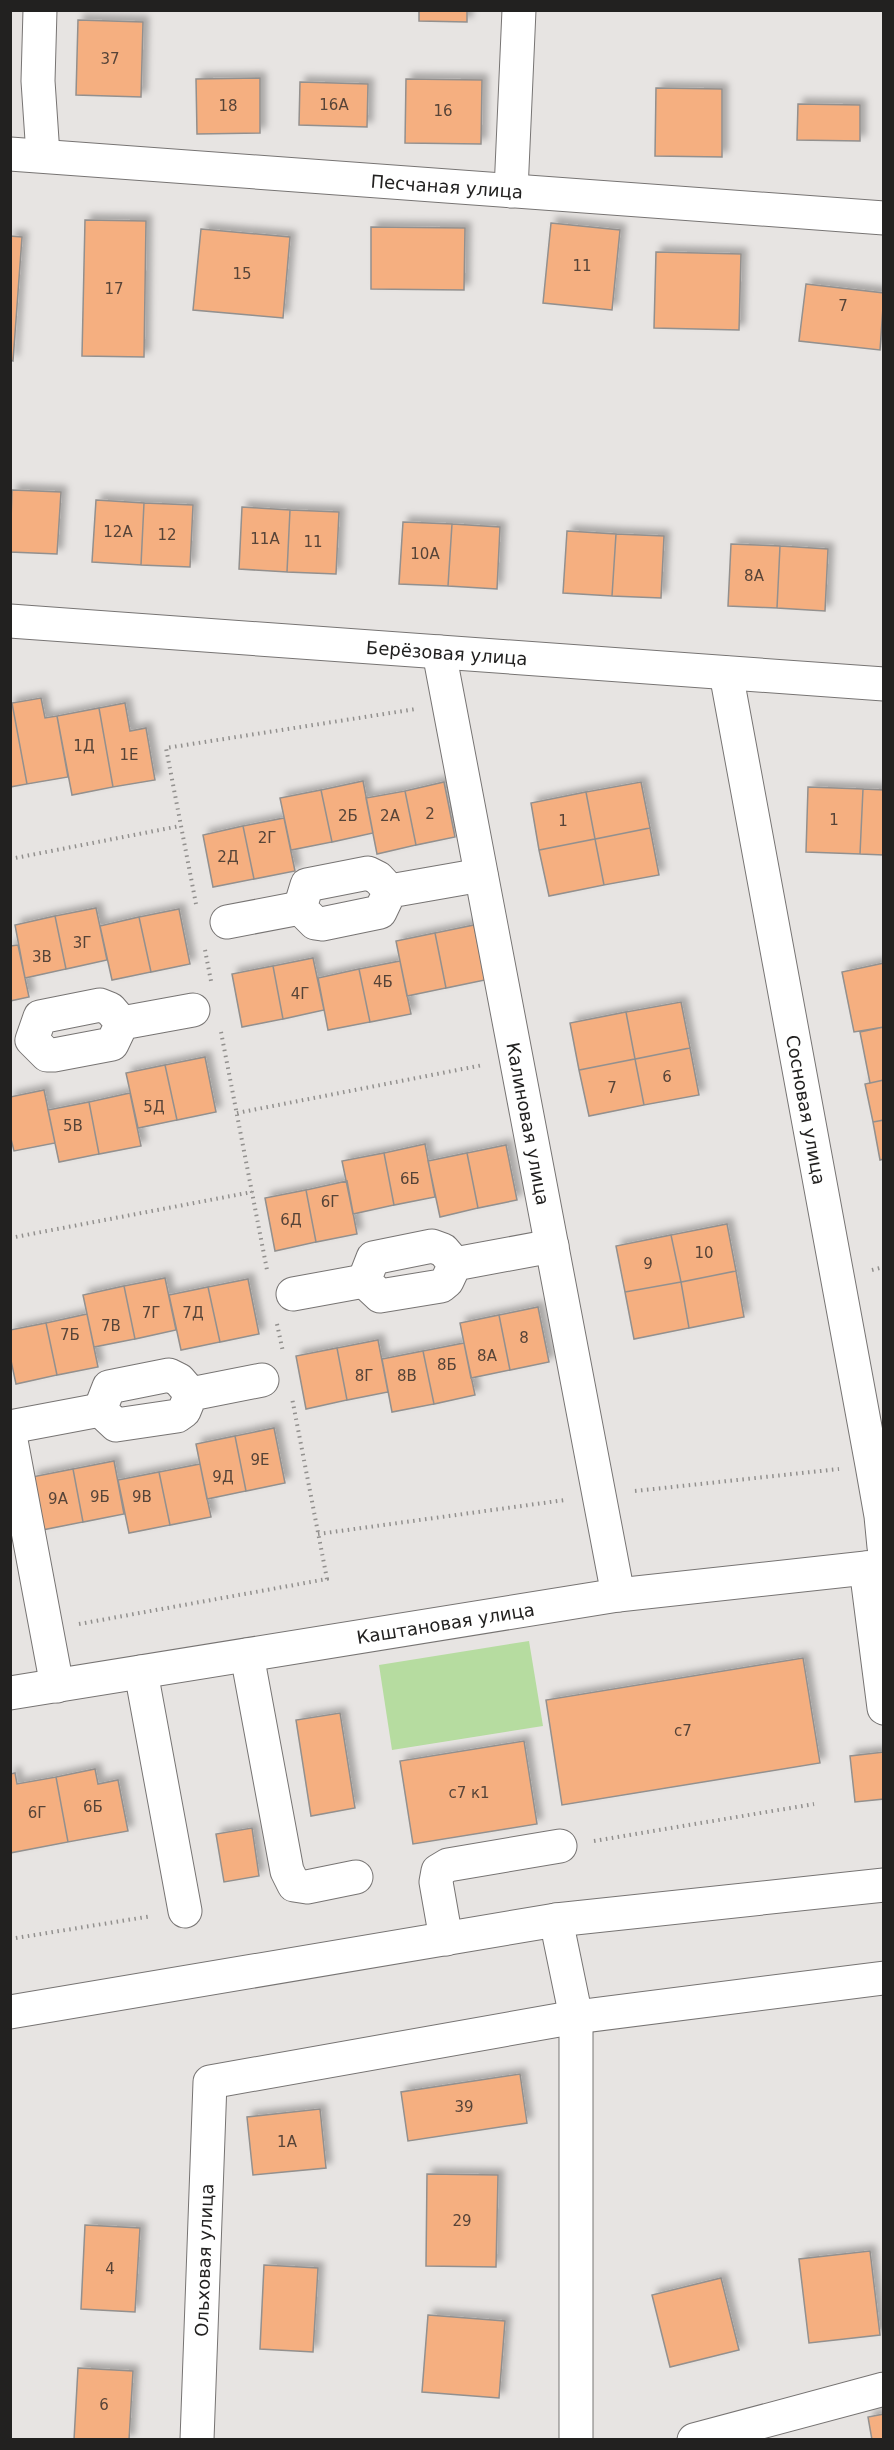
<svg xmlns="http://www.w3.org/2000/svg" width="894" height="2450" viewBox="0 0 894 2450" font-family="'DejaVu Sans',sans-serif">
  <defs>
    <filter id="shadow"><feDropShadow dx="5.5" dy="-5.5" stdDeviation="3" flood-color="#0004"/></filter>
  </defs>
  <rect width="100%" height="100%" fill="#e7e4e2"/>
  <path fill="#b6dca0" d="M 529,1641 L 543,1726 L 392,1750 L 379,1665 Z"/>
  <path fill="#f5af80" stroke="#93908e" stroke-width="1.5" filter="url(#shadow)" d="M 419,10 L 467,10 L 467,22 L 419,21 Z
    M 78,20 L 143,22 L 141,97 L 76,95 Z
    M 260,78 L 260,133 L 197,134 L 196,79 Z
    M 406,79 L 482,80 L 481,144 L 405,143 Z
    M 300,82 L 368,84 L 367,127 L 299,125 Z
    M 656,88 L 722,89 L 722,157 L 655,156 Z
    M 798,104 L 860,105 L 860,141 L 797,140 Z
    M 85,220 L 146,221 L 144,357 L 82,356 Z
    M 551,223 L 620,230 L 612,310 L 543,303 Z
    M 371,227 L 465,228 L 464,290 L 371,289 Z
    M 201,229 L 290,237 L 283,318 L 193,310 Z
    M 10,236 L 22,237 L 13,361 L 10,360 Z
    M 656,252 L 741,254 L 739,330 L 654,328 Z
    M 806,284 L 884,293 L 880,350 L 799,341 Z
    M 12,490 L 61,492 L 57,554 L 10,552 Z
    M 96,500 L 144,503 L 141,565 L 92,562 Z
    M 144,503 L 193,505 L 190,567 L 141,565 Z
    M 242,507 L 290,510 L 287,572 L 239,569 Z
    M 290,510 L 339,512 L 336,574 L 287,572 Z
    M 403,522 L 452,524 L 448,586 L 399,584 Z
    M 452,524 L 500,527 L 497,589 L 448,586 Z
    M 567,531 L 616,534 L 612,596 L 563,593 Z
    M 616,534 L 664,536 L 661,598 L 612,596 Z
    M 731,544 L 780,546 L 777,608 L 728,606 Z
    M 780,546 L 828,549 L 825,611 L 777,608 Z
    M 41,698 L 45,718 L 57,716 L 68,777 L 27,784 L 12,703 Z
    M 12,703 L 27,784 L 10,787 L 10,704 Z
    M 125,703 L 130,731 L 146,728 L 155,780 L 113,787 L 99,708 Z
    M 99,708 L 113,787 L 72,795 L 57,716 Z
    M 363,781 L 373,833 L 332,842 L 321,790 Z
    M 444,782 L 455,837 L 416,845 L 405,791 Z
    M 641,782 L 650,828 L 595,839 L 586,792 Z
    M 808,787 L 863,789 L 860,854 L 806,852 Z
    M 863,789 L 884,790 L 884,855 L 860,854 Z
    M 321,790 L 332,842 L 291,850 L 280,798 Z
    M 405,791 L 416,845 L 377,854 L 366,798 Z
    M 586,792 L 595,839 L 539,850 L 531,803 Z
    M 284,818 L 295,871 L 254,879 L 243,826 Z
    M 243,826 L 254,879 L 213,887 L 203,835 Z
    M 650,828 L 659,875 L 604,885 L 595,839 Z
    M 595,839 L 604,885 L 549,896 L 539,850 Z
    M 96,908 L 107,960 L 66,969 L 55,916 Z
    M 179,909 L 190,964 L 151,972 L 139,917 Z
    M 55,916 L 66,969 L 25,978 L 15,925 Z
    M 139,917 L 151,972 L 112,980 L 100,926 Z
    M 474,925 L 485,980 L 446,988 L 435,933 Z
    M 435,933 L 446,988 L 407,996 L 396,941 Z
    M 18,945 L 29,997 L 10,1001 L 10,946 Z
    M 313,958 L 324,1010 L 283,1019 L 273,966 Z
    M 400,961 L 411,1014 L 370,1022 L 359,969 Z
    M 884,963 L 884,1027 L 854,1032 L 842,972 Z
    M 273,966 L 283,1019 L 242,1027 L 232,974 Z
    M 359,969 L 370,1022 L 328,1030 L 318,978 Z
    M 681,1002 L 690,1048 L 635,1059 L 626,1012 Z
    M 626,1012 L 635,1059 L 579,1070 L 570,1023 Z
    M 884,1027 L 884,1080 L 870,1083 L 860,1032 Z
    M 690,1048 L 699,1095 L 644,1105 L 635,1059 Z
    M 205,1057 L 216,1112 L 177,1120 L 165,1065 Z
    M 635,1059 L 644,1105 L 589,1116 L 579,1070 Z
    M 165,1065 L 177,1120 L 138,1128 L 126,1073 Z
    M 884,1080 L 884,1120 L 873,1122 L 865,1084 Z
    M 44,1090 L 55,1143 L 14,1151 L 10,1135 L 10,1097 Z
    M 130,1093 L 141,1146 L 99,1154 L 89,1102 Z
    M 89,1102 L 99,1154 L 59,1162 L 48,1110 Z
    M 884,1120 L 884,1159 L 880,1160 L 873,1122 Z
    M 425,1144 L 435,1197 L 394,1205 L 384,1153 Z
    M 506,1145 L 517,1200 L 478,1208 L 467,1153 Z
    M 384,1153 L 394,1205 L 353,1214 L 342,1161 Z
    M 467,1153 L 478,1208 L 440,1217 L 428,1161 Z
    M 347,1181 L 357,1234 L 316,1242 L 306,1190 Z
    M 306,1190 L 316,1242 L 275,1251 L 265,1198 Z
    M 727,1224 L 736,1271 L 681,1282 L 671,1235 Z
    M 671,1235 L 681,1282 L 625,1292 L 616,1246 Z
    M 736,1271 L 744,1317 L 689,1328 L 681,1282 Z
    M 165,1278 L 176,1330 L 135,1339 L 124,1286 Z
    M 248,1279 L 259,1334 L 220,1342 L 208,1287 Z
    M 681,1282 L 689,1328 L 634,1339 L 625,1292 Z
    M 124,1286 L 135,1339 L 94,1347 L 83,1295 Z
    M 208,1287 L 220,1342 L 181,1350 L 169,1295 Z
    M 538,1307 L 549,1362 L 510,1370 L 499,1315 Z
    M 87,1314 L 98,1367 L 57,1375 L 46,1323 Z
    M 499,1315 L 510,1370 L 471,1378 L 460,1323 Z
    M 46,1323 L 57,1375 L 16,1384 L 10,1356 L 10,1330 Z
    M 378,1340 L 388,1392 L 347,1400 L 337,1348 Z
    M 464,1343 L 475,1395 L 434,1404 L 423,1351 Z
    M 337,1348 L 347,1400 L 306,1409 L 296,1356 Z
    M 423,1351 L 434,1404 L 392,1412 L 382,1359 Z
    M 274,1428 L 285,1483 L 246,1491 L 235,1436 Z
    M 235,1436 L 246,1491 L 207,1499 L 196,1444 Z
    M 114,1461 L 124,1514 L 83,1522 L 73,1469 Z
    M 200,1464 L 211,1517 L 170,1525 L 159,1472 Z
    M 73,1469 L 83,1522 L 42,1530 L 32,1477 Z
    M 159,1472 L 170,1525 L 129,1533 L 118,1480 Z
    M 803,1658 L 820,1763 L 562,1805 L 546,1700 Z
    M 340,1713 L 355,1808 L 311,1816 L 296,1720 Z
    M 524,1741 L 537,1824 L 413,1844 L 400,1761 Z
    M 884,1752 L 884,1799 L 855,1802 L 850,1756 Z
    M 95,1769 L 98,1784 L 118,1780 L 128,1831 L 68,1842 L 56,1777 Z
    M 15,1773 L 17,1784 L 56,1777 L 68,1842 L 10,1853 L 10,1774 Z
    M 252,1828 L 259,1876 L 224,1882 L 216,1834 Z
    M 520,2074 L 527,2123 L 408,2141 L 401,2092 Z
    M 320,2109 L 326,2168 L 253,2175 L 247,2117 Z
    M 427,2174 L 498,2175 L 496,2267 L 426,2266 Z
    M 85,2225 L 140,2228 L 135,2312 L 81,2309 Z
    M 870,2251 L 880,2335 L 809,2343 L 799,2259 Z
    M 264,2265 L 318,2268 L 313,2352 L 260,2349 Z
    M 721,2278 L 739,2350 L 670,2367 L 652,2295 Z
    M 428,2315 L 505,2321 L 499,2398 L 422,2392 Z
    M 78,2368 L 133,2371 L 129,2440 L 74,2440 Z
    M 884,2414 L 884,2440 L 872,2440 L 868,2417 Z"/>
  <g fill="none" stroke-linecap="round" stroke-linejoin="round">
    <g stroke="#777473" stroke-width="35">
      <g id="minor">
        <path d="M 40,10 L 38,81 L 43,155"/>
        <path id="s1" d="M 10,154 L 884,218"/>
        <path d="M 511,191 L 519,10"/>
        <path id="s2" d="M 10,621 L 884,684"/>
        <path id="s3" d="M 439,652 L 618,1595"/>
        <path id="s4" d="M 726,673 L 872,1465 L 881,1516 L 884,1547"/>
        <path d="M 390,891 L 380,912 L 322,924 L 315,923 L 300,908 L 307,885 L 368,873 L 378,878 L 390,891 L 481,875"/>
        <path d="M 227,922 L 300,908"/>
        <path d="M 122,1023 L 112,1044 L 54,1055 L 47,1055 L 32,1040 L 40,1017 L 100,1005 L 110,1009 L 122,1023 L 193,1010"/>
        <path d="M 455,1264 L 447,1281 L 441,1286 L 380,1296 L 364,1281 L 373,1258 L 432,1246 L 443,1250 L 455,1264 L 552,1246"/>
        <path d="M 293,1294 L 364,1281"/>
        <path d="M 191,1394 L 184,1411 L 177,1416 L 116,1425 L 100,1410 L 109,1387 L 169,1375 L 179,1380 L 191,1394 L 262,1380"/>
        <path d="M 10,1427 L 100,1410"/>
        <path d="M 10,1435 L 57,1686"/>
        <path d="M 866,1568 L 884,1708"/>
        <path d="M 247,1655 L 287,1871 L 294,1885 L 307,1887 L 356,1877"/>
        <path d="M 141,1672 L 185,1911"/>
        <path id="s5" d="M 10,1693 L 618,1595 L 884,1566"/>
        <path d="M 556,1920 L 576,2017 L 576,2440"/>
        <path d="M 446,1939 L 436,1882 L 438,1871 L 448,1865 L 560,1846"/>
        <path d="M 10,2012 L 556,1920 L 884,1885"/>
        <path id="s6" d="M 197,2440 L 210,2082 L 576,2017 L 884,1978"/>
        <path d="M 694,2440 L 884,2389"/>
      </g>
    </g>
    <path stroke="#92908e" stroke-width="4" stroke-dasharray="1.5 4.5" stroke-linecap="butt" d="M 10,859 L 180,826
      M 196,904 L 166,748 L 416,709
      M 205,950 L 211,981
      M 221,1032 L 267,1270
      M 237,1113 L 483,1065
      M 10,1238 L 252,1192
      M 872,1270 L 884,1267
      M 277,1324 L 283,1352
      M 635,1491 L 839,1469
      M 318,1534 L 565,1500
      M 79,1624 L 327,1579 L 292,1398
      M 594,1841 L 814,1804
      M 10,1939 L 152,1916"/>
    <use href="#minor" stroke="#fff" stroke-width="33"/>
  </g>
  <g text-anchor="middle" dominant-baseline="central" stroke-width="6" stroke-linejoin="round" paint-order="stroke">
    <g font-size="15" fill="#574438">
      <text x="110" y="59">37</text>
      <text x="334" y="105">16А</text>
      <text x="228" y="106">18</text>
      <text x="443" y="111">16</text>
      <text x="582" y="266">11</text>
      <text x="242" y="274">15</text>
      <text x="114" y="289">17</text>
      <text x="843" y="306">7</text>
      <text x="118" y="532">12А</text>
      <text x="167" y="535">12</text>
      <text x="265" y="539">11А</text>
      <text x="313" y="542">11</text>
      <text x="425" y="554">10А</text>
      <text x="754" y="576">8А</text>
      <text x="84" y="746">1Д</text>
      <text x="129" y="755">1Е</text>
      <text x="430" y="814">2</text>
      <text x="348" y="816">2Б</text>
      <text x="390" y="816">2А</text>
      <text x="834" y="820">1</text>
      <text x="563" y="821">1</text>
      <text x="267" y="838">2Г</text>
      <text x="228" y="857">2Д</text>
      <text x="82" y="943">3Г</text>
      <text x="42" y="957">3В</text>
      <text x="383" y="982">4Б</text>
      <text x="300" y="994">4Г</text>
      <text x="667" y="1077">6</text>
      <text x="612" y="1088">7</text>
      <text x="154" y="1107">5Д</text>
      <text x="73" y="1126">5В</text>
      <text x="410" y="1179">6Б</text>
      <text x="330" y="1202">6Г</text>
      <text x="291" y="1220">6Д</text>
      <text x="704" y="1253">10</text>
      <text x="648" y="1264">9</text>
      <text x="151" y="1313">7Г</text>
      <text x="193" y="1313">7Д</text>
      <text x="111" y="1326">7В</text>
      <text x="70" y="1335">7Б</text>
      <text x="524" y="1338">8</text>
      <text x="487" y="1356">8А</text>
      <text x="447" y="1365">8Б</text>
      <text x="364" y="1376">8Г</text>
      <text x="407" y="1376">8В</text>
      <text x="260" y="1460">9Е</text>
      <text x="223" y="1477">9Д</text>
      <text x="100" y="1497">9Б</text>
      <text x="142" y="1497">9В</text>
      <text x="58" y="1499">9А</text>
      <text x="683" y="1731">с7</text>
      <text x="469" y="1793">с7 к1</text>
      <text x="93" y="1807">6Б</text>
      <text x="37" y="1813">6Г</text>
      <text x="464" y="2107">39</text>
      <text x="287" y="2142">1А</text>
      <text x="462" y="2221">29</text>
      <text x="110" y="2269">4</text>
      <text x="104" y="2405">6</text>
    </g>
    <g font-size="18" fill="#222120" stroke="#f4f1ef">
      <text stroke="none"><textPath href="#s1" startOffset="438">Песчаная улица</textPath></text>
      <text stroke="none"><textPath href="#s2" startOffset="438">Берёзовая улица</textPath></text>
      <text stroke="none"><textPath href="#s4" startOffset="444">Сосновая улица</textPath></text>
      <text stroke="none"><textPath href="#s3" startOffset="480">Калиновая улица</textPath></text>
      <text stroke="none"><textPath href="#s5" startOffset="441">Каштановая улица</textPath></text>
      <text stroke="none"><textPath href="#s6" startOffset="180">Ольховая улица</textPath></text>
    </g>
  </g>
  <rect width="894" height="2450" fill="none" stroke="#222120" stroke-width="24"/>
</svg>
